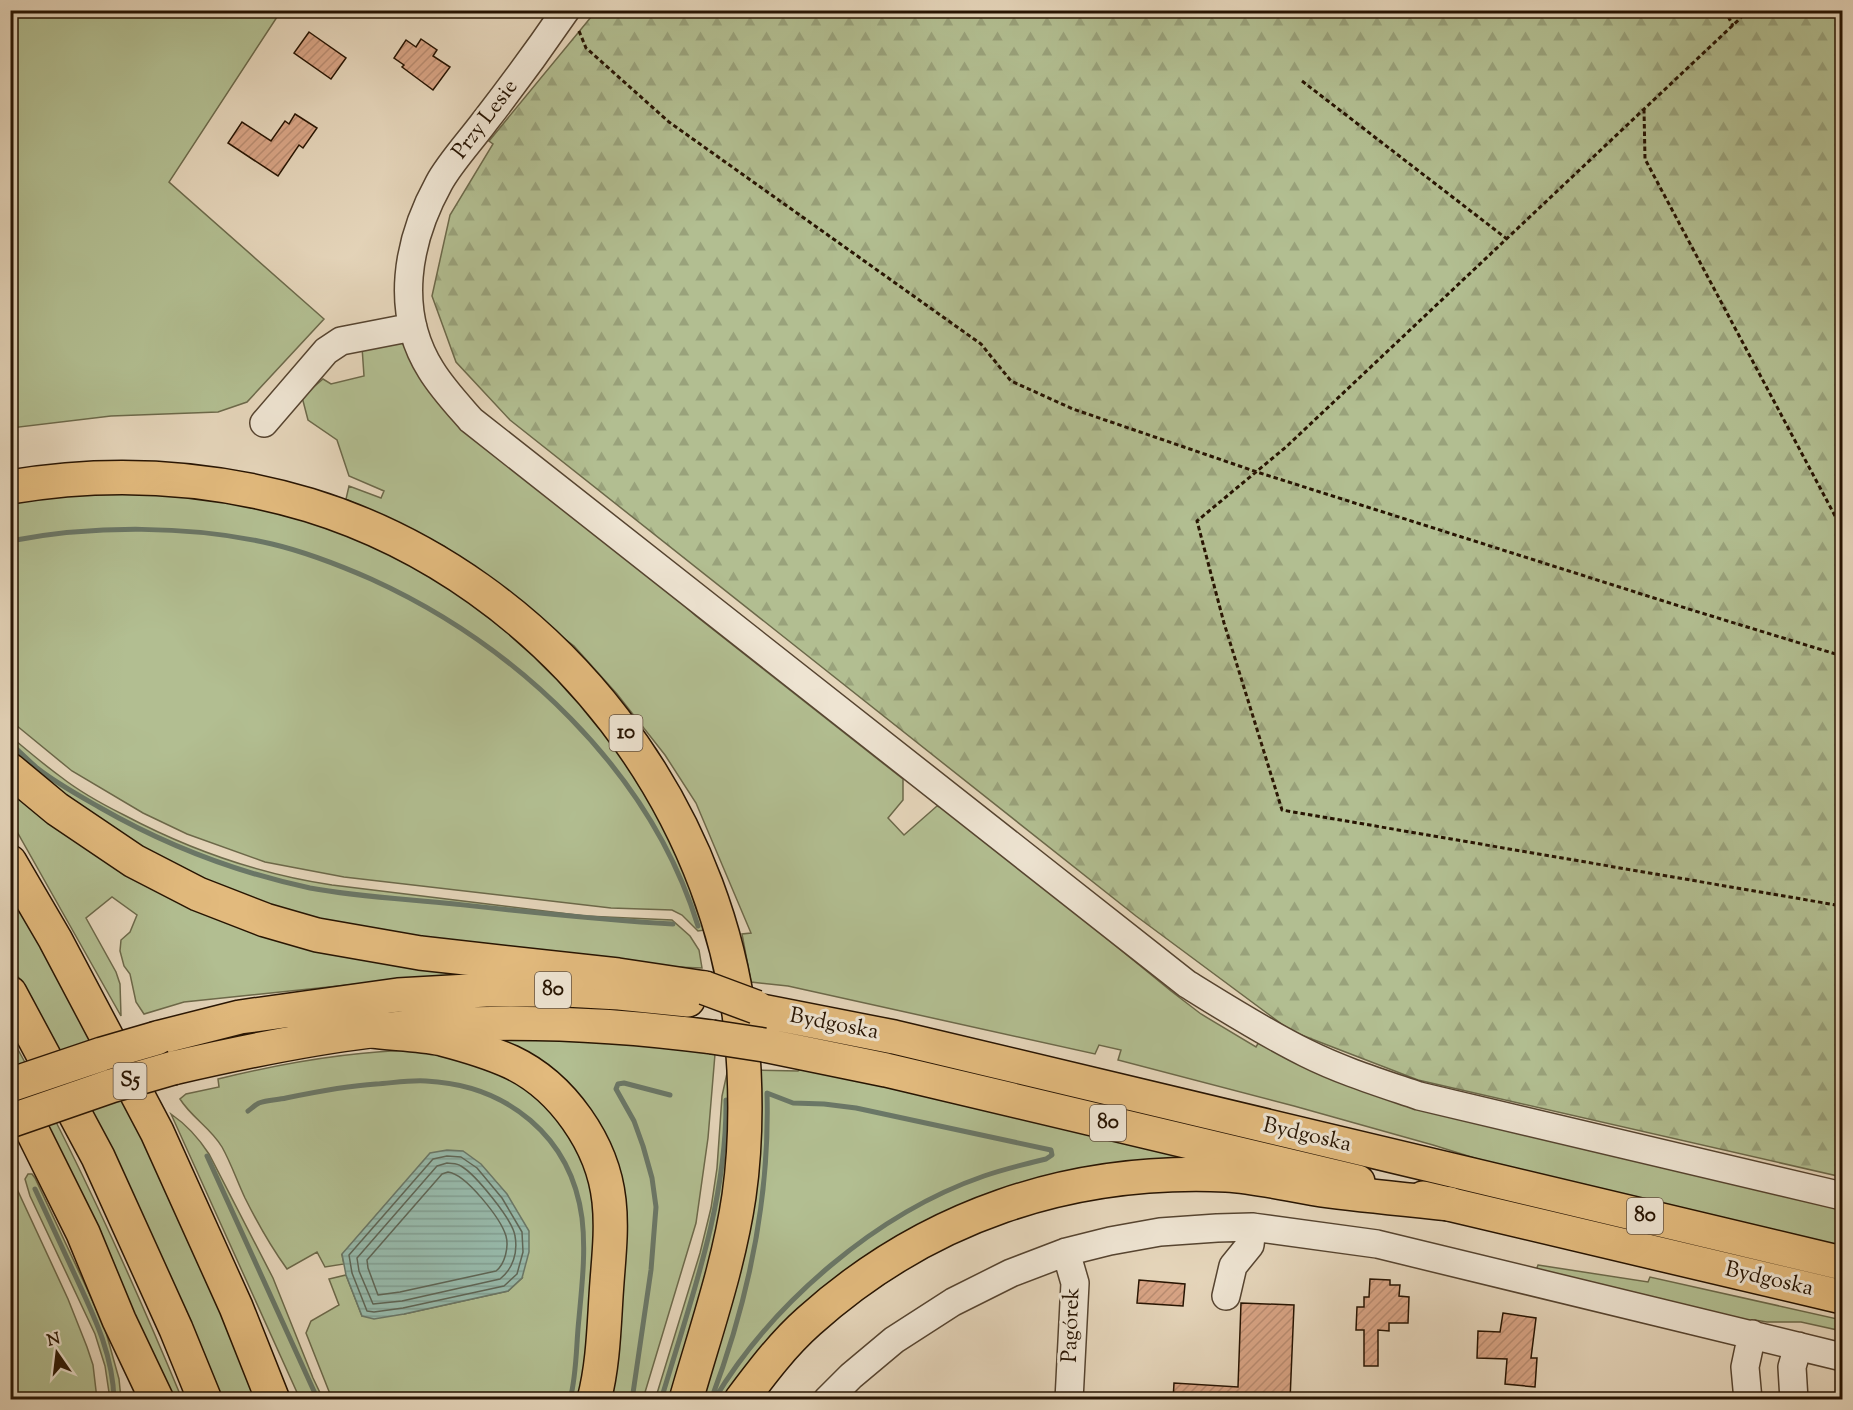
<svg xmlns="http://www.w3.org/2000/svg" width="1853" height="1410" viewBox="0 0 1853 1410" font-family="'Sorts Mill Goudy',serif">
  <defs>
    <pattern id="forest-firs" width="22" height="20" patternUnits="userSpaceOnUse" patternTransform="scale(1.5)"><rect width="22" height="20" fill="#b2be91"/><path d="M5 1l3.5 6h-7zM16 11l3.5 6h-7z" fill="#99a27b"/></pattern>
    <pattern id="water-rules" width="6" height="5" patternUnits="userSpaceOnUse" patternTransform="scale(1.5)"><rect width="6" height="5" fill="#97b9aa"/><path d="M0 2.5h6" fill="none" stroke="#829e91"/></pattern>
    <pattern id="building-hatch" width="6" height="6" patternUnits="userSpaceOnUse" patternTransform="scale(1.5)"><rect width="6" height="6" fill="#d8a485"/><path d="M-1 1l2-2M0 6l6-6M5 7l2-2" fill="none" stroke="#b98c71"/></pattern>
  </defs>
  <rect width="100%" height="100%" fill="#e5d5ba"/>
  <filter id="stains"><feTurbulence type="fractalNoise" baseFrequency=".00333" numOctaves="4"/><feColorMatrix values="0 0 0 0 .2 0 0 0 0 .09 0 0 0 0 .02 0 0 0 .5 -.17"/></filter>
  <radialGradient id="worn" r=".72"><stop offset=".6" stop-color="#630" stop-opacity="0"/><stop offset="1" stop-color="#630" stop-opacity=".3"/></radialGradient>
  <path fill="#b2be91" stroke="#6c694a" stroke-width="1.5" d="M 10,11 L 281,11 L 169,182 L 324,319 L 247,402 L 218,412 L 111,416 L 11,428 Z
    M 401,341 L 434,395 L 625,553 L 696,616 L 903,779 L 903,800 L 888,818 L 904,835 L 937,806 L 951,811 L 1171,991 L 1201,1014 L 1256,1047 L 1259,1042 L 1842,1208 L 1842,1246 L 1497,1165 L 1433,1145 L 1294,1106 L 1118,1060 L 1121,1050 L 1099,1045 L 1095,1054 L 788,986 L 751,982 L 742,934 L 751,933 L 696,803 L 665,755 L 617,694 L 574,646 L 444,546 L 346,499 L 349,486 L 381,498 L 384,491 L 349,476 L 337,440 L 308,420 L 302,397 L 323,379 L 331,384 L 364,376 L 362,347 Z
    M 123,492 L 231,501 L 324,526 L 379,549 L 425,573 L 461,596 L 532,652 L 586,708 L 637,778 L 682,864 L 705,930 L 698,931 L 682,915 L 672,910 L 611,908 L 344,877 L 265,862 L 187,834 L 143,813 L 72,771 L 11,721 L 10,500 Z
    M 10,736 C 27,750 43,764 61,777 C 80,792 102,804 124,815 C 190,850 258,874 332,885 L 585,916 L 672,920 L 690,936 L 699,950 L 702,968 L 597,964 L 344,931 L 172,871 L 11,757 Z
    M 10,789 L 96,852 L 466,971 L 466,977 L 367,983 L 184,1002 L 144,1014 L 136,1002 L 130,974 L 124,966 L 120,951 L 121,940 L 130,932 L 137,915 L 112,897 L 86,918 L 116,972 L 120,984 L 121,1016 L 11,821 Z
    M 10,891 L 143,1131 L 259,1399 L 217,1399 L 45,1023 L 11,965 Z
    M 10,1035 C 75,1152 131,1276 182,1399 L 162,1399 L 11,1074 Z
    M 506,1036 L 625,1040 L 715,1054 L 708,1138 L 696,1223 L 643,1399 L 605,1399 L 618,1192 L 503,1048 Z
    M 418,1050 L 477,1061 L 541,1097 L 578,1145 L 598,1211 L 582,1399 L 332,1399 L 306,1333 L 311,1321 L 339,1305 L 329,1279 L 346,1275 L 362,1316 L 404,1314 L 508,1291 L 522,1278 L 342,1255 L 344,1264 L 325,1267 L 317,1252 L 287,1269 C 271,1247 257,1222 245,1198 C 237,1181 231,1163 222,1147 C 211,1128 191,1117 180,1099 L 186,1094 L 219,1087 L 218,1079 C 283,1063 351,1051 418,1050 Z
    M 729,1064 L 730,1128 L 722,1213 L 672,1399 L 655,1400 L 700,1253 L 711,1208 L 717,1168 L 722,1096 Z
    M 804,1066 L 1236,1166 L 1037,1182 L 735,1383 L 723,1399 L 702,1400 L 756,1070 L 798,1071 Z
    M 171,1114 C 187,1125 198,1137 209,1154 L 273,1278 L 313,1378 L 323,1399 L 300,1399 Z
    M 10,1158 L 17,1189 L 68,1299 L 87,1347 L 93,1365 L 97,1399 L 11,1399 Z
    M 28,1174 L 32,1174 L 35,1178 L 104,1325 L 119,1379 L 121,1399 L 110,1399 L 105,1366 L 95,1334 L 30,1196 L 25,1179 Z
    M 1538,1265 L 1648,1282 L 1650,1277 L 1842,1320 L 1842,1331 L 1801,1322 L 1767,1322 L 1755,1320 L 1752,1326 L 1535,1273 Z"/>
  <path fill="url(#forest-firs)" stroke="#6c694a" stroke-width="1.5" d="M 596,11 L 1842,11 L 1842,1177 L 1418,1080 L 1291,1031 L 1136,916 L 510,420 L 456,362 L 432,296 L 450,215 L 493,144 L 489,141 Z"/>
  <path fill="url(#water-rules)" stroke="#6a7767" stroke-width="1.5" d="M 447,1150 L 463,1151 L 481,1164 L 507,1194 L 529,1231 L 529,1252 L 522,1278 L 508,1291 L 404,1314 L 374,1319 L 362,1316 L 346,1275 L 342,1254 L 430,1153 Z"/>
  <g fill="none" stroke-linecap="round" stroke-linejoin="round">
    <path stroke="#5f6656" stroke-width="1.5" d="M 447,1156 L 461,1157 L 477,1168 L 502,1198 L 522,1232 L 523,1252 L 517,1274 L 504,1286 L 403,1308 L 374,1312 L 367,1311 L 352,1273 L 349,1255 L 433,1159 Z
      M 447,1163 C 452,1164 457,1163 461,1166 C 475,1174 513,1220 515,1236 C 518,1252 513,1269 500,1279 L 402,1301 L 373,1304 L 359,1271 L 357,1258 L 437,1166 Z
      M 448,1172 C 466,1174 501,1219 506,1236 C 509,1247 505,1264 496,1271 L 400,1292 L 378,1295 L 368,1268 L 367,1260 L 442,1174 Z"/>
    <path stroke="#6a7767" stroke-width="5" d="M 10,541 C 93,525 191,525 272,544 C 306,552 339,565 371,579 C 516,645 650,770 698,926
      M 10,743 C 19,751 28,760 37,768 C 56,783 78,795 99,807 C 165,845 235,872 310,888 C 358,897 407,899 455,904 C 528,912 600,920 673,924
      M 248,1111 C 251,1109 255,1105 259,1103 C 267,1100 277,1100 286,1098 C 315,1092 346,1086 376,1084 C 392,1083 409,1080 426,1081 C 507,1085 571,1136 582,1218 C 586,1251 582,1285 579,1318 C 576,1345 577,1373 570,1400
      M 207,1156 L 318,1400
      M 35,1189 C 48,1217 61,1245 74,1273 C 93,1314 113,1353 114,1400
      M 632,1400 L 651,1270 L 656,1207 L 652,1178 L 643,1146 L 634,1121 L 616,1089 L 618,1084 L 624,1083 L 670,1095
      M 661,1400 C 690,1302 727,1203 726,1100
      M 711,1400 C 748,1302 770,1198 767,1093 L 793,1103 L 824,1104 L 856,1108 L 1051,1150 L 1052,1155 L 1046,1159 C 1025,1164 1004,1169 984,1176 C 877,1213 772,1303 714,1400"/>
  </g>
  <path fill="url(#building-hatch)" stroke="#271402" stroke-width="1.5" d="M 309,32 L 346,58 L 331,79 L 294,53 Z
    M 421,39 L 437,50 L 433,56 L 450,67 L 433,90 L 402,67 L 404,65 L 394,58 L 406,40 L 416,47 Z
    M 295,114 L 317,128 L 303,148 L 299,145 L 278,176 L 228,143 L 242,122 L 271,141 L 285,121 L 289,124 Z
    M 1370,1279 L 1390,1280 L 1390,1285 L 1400,1285 L 1399,1296 L 1409,1297 L 1408,1323 L 1389,1323 L 1389,1331 L 1378,1330 L 1378,1366 L 1364,1366 L 1364,1330 L 1356,1330 L 1357,1307 L 1364,1307 L 1364,1297 L 1369,1297 Z
    M 1139,1280 L 1185,1284 L 1183,1306 L 1137,1303 Z
    M 1241,1303 L 1294,1305 L 1290,1400 L 1173,1400 L 1174,1383 L 1238,1387 Z
    M 1503,1313 L 1536,1318 L 1531,1358 L 1537,1358 L 1535,1387 L 1505,1384 L 1507,1359 L 1477,1358 L 1478,1331 L 1500,1332 Z"/>
  <g fill="none" stroke-linecap="round" stroke-linejoin="round">
    <g stroke="#564430" stroke-width="30">
      <path id="minor" d="M 566,10 C 540,48 513,85 485,121 C 471,140 449,164 439,183 C 407,241 394,311 431,370 C 442,388 457,404 471,420 L 1187,984 C 1226,1008 1265,1033 1306,1053 C 1342,1071 1381,1083 1419,1096 L 1842,1196
        M 264,423 L 326,351 L 341,341 L 413,327
        M 1066,1252 L 1075,1283 L 1069,1400
        M 1226,1296 L 1233,1266 L 1250,1245 L 1252,1227
        M 827,1400 L 851,1376 L 894,1340 L 953,1302 L 1011,1273 L 1066,1252 L 1110,1241 L 1160,1232 L 1217,1228 L 1252,1227 L 1377,1244 L 1842,1357
        M 1748,1400 L 1745,1367 L 1752,1334
        M 1794,1400 L 1792,1367 L 1798,1346"/>
    </g>
    <g stroke="#271402" stroke-width="36">
      <path id="major" d="M 757,1010 L 894,1037 L 1842,1263
        M 157,1038 L 240,1017 L 398,995 L 486,990 L 565,990 L 619,993 L 688,1000
        M 764,1045 L 886,1070 L 1358,1182
        M 173,1068 C 238,1053 304,1039 370,1031 C 484,1018 599,1022 712,1037
        M 1423,1198 L 1842,1297"/>
    </g>
    <g stroke="#271402" stroke-width="36">
      <path id="highway" d="M 10,487 C 110,470 212,476 309,505 C 553,580 734,815 744,1070 C 746,1112 745,1154 739,1196 C 729,1265 705,1333 686,1400
        M 10,770 L 57,809 L 134,861 L 198,894 L 265,920 L 317,935 L 420,953 L 618,975 L 705,988
        M 10,862 L 55,939 L 157,1132 L 236,1307 L 273,1400
        M 10,993 L 98,1157 L 176,1329 L 205,1400
        M 370,1031 C 393,1034 419,1034 442,1039 C 465,1045 489,1052 511,1062 C 562,1086 603,1144 609,1201 C 612,1228 609,1255 607,1282 C 604,1321 604,1362 594,1400
        M 13,1092 L 83,1233 L 119,1320 L 157,1400
        M 741,1400 C 762,1372 783,1344 809,1321 C 926,1216 1069,1168 1226,1175 C 1260,1177 1294,1186 1329,1191 C 1369,1196 1410,1200 1450,1204"/>
    </g>
    <path stroke="#271402" stroke-width="3" stroke-dasharray="4.5 3" stroke-linecap="butt" d="M 1725,10 L 1733,26
      M 1749,10 L 1286,447 L 1197,521 L 1224,623 L 1282,810 L 1842,906
      M 579,31 L 586,48 L 669,122 L 981,344 L 1011,381 L 1073,409 L 1257,472 L 1695,611 L 1842,656
      M 1302,81 L 1507,239
      M 1644,109 L 1645,159 L 1842,529"/>
    <use href="#minor" stroke="#eee4d2" stroke-width="27"/>
    <use href="#major" stroke="#e2ba7d" stroke-width="33"/>
    <use href="#highway" stroke="#e2ba7d" stroke-width="33"/>
    <g stroke="#271402" stroke-width="36" stroke-linecap="butt">
      <path id="major-bridge" d="M 712,1037 L 764,1045
        M 10,1085 L 102,1054 L 157,1038
        M 10,1121 L 111,1086 L 173,1068"/>
    </g>
    <g stroke="#271402" stroke-width="36" stroke-linecap="butt">
      <path id="highway-bridge" d="M 705,988 L 756,1007"/>
    </g>
    <use href="#major-bridge" stroke="#e2ba7d" stroke-width="33"/>
    <use href="#highway-bridge" stroke="#e2ba7d" stroke-width="33"/>
  </g>
  <g text-anchor="middle" dominant-baseline="central" stroke-width="6" stroke-linejoin="round" paint-order="stroke">
    <g fill="#eee4d2" stroke="#635240" stroke-width="1.5">
      <rect x="609.5" y="715" width="33" height="36" rx="4.5"/>
      <rect x="535" y="972" width="36" height="36" rx="4.5"/>
      <rect x="113.5" y="1063" width="33" height="36" rx="4.5"/>
      <rect x="1090" y="1105" width="36" height="36" rx="4.5"/>
      <rect x="1627" y="1198" width="36" height="36" rx="4.5"/>
    </g>
    <g font-size="21" font-weight="bold" fill="#271402">
      <text x="626" y="733">10</text>
      <text x="553" y="990">80</text>
      <text x="130" y="1081">S5</text>
      <text x="1108" y="1123">80</text>
      <text x="1645" y="1216">80</text>
    </g>
    <g font-size="22" fill="#271402" stroke="#eee4d2">
      <text transform="translate(486 120) rotate(-53)">Przy Lesie</text>
      <text transform="translate(834 1025) rotate(11)">Bydgoska</text>
      <text transform="translate(1307 1136) rotate(13)">Bydgoska</text>
      <text transform="translate(1769 1280) rotate(13)">Bydgoska</text>
      <text transform="translate(1072 1325) rotate(-88)">Pagórek</text>
    </g>
  </g>
  <rect width="1853" height="1410" fill="none" stroke="#e5d5ba" stroke-width="36"/>
  <rect x="12" y="12" width="1829" height="1386" fill="none" stroke="#271402" stroke-width="3"/>
  <rect x="18" y="18" width="1817" height="1374" fill="none" stroke="#271402" stroke-width="1.5"/>
  <g transform="translate(57 1353) rotate(346)" stroke="#eee4d2" stroke-width="4.5" paint-order="stroke">
  <path d="M0-4.5L10 22L0 15L-10 22Z" fill="#271402"/>
  <text y="-9" font-size="16" font-weight="bold" text-anchor="middle" fill="#271402">N</text>
  </g>
  <rect width="100%" height="100%" filter="url(#stains)"/>
  <rect width="100%" height="100%" fill="url(#worn)"/>
</svg>
